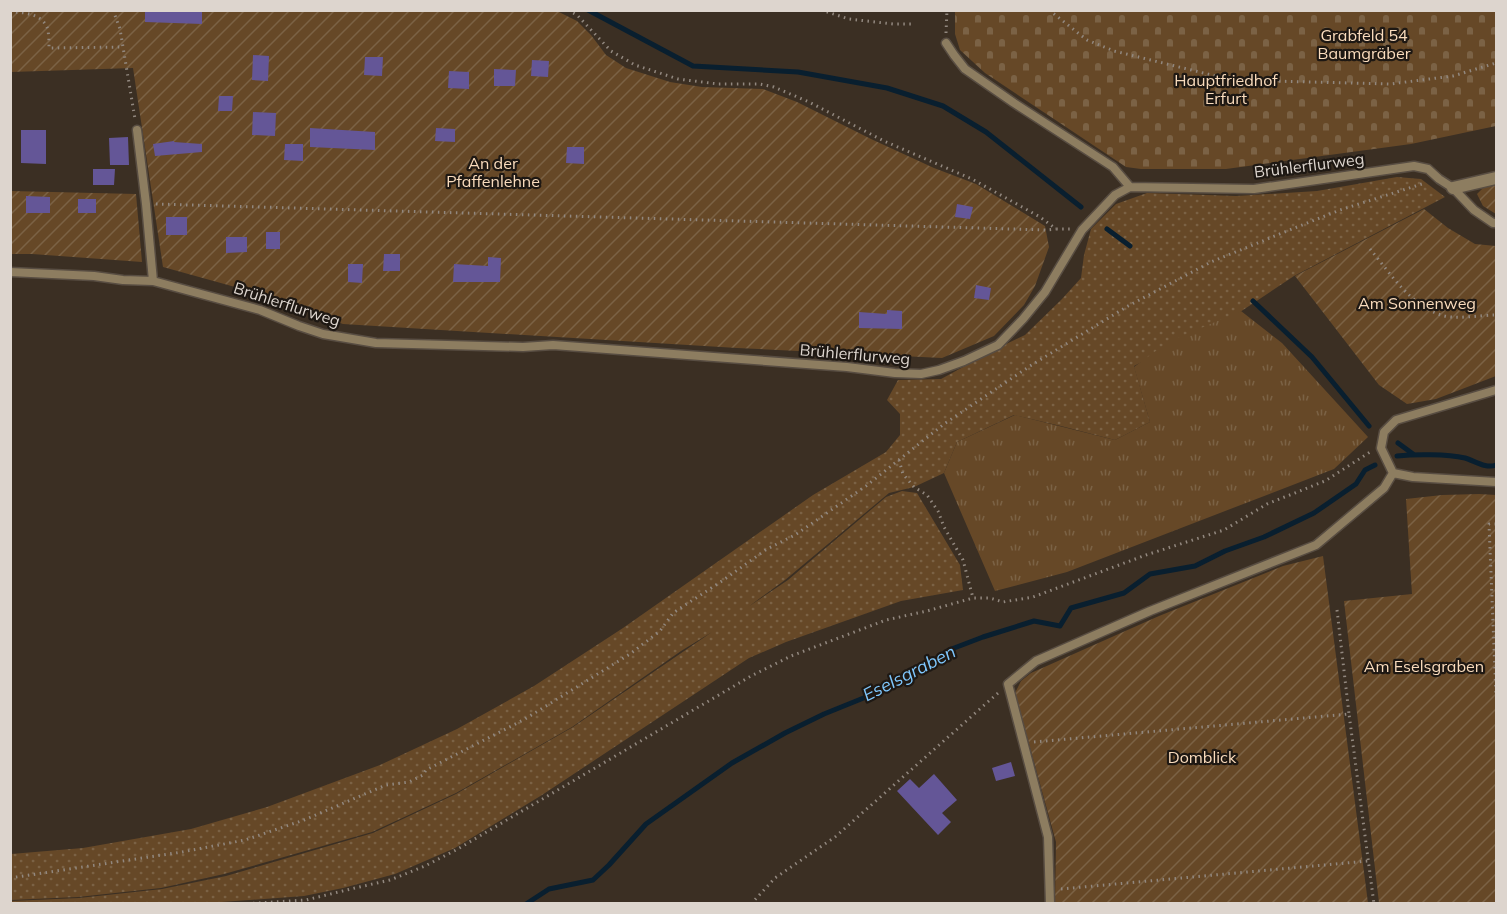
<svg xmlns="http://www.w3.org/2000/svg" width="1507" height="914" viewBox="0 0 1507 914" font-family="Mulish,sans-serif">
  <defs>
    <pattern id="grass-dots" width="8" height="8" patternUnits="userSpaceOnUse" patternTransform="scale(1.5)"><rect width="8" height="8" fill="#664827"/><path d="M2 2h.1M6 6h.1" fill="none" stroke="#7b6245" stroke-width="1.8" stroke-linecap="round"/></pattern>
    <pattern id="cemetery-stones" width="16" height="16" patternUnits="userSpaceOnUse" patternTransform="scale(1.5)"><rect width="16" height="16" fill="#664827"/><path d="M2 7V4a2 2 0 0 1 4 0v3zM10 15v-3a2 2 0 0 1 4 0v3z" fill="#7b6245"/></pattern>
    <pattern id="park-tufts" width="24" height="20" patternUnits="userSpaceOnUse" patternTransform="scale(1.5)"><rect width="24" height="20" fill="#664827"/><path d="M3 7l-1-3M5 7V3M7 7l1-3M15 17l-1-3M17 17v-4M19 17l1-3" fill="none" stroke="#7b6245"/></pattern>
    <pattern id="garden-furrows" width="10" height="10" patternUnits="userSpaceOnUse" patternTransform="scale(1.5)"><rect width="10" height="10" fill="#664827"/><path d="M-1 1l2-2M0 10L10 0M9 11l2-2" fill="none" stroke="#7b6245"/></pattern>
  </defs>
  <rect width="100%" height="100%" fill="#3b2f23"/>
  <path fill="url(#grass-dots)" d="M 1397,177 L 1421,179 L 1445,197 L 1294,276 L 1240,312 L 1134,366 L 1150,422 L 1115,440 L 1061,426 L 1014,415 L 957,442 L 944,473 L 914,487 L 889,493 L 785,580 L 748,607 L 788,580 L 886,497 L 902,491 L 917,493 L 960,565 L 963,590 L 901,601 L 786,642 L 749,658 L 542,795 L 455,848 L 395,874 L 343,888 L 304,896 L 194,904 L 11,904 L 10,901 L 79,898 L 162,889 L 226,876 L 373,833 L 456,794 L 573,727 L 712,632 L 681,651 L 572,727 L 456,793 L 372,832 L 224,874 L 161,888 L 78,897 L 11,900 L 11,854 L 83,848 L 191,829 L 267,807 L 380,765 L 457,729 L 534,686 L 623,628 L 813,495 L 886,452 L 900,435 L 900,414 L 887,400 L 898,380 L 941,379 L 1002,346 L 1025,335 L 1062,299 L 1081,278 L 1084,255 L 1091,229 L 1116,204 L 1147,193 L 1236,196 L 1317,191 Z"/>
  <path fill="url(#cemetery-stones)" d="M 955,10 L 1496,11 L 1496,126 L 1411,144 L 1226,169 L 1141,169 L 1126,167 L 985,73 L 960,50 L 955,34 Z"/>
  <path fill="url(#park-tufts)" d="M 1241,311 L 1282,343 L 1368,437 L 1334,469 L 1067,572 L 995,591 L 944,473 L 957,442 L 1015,415 L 1115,440 L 1150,422 L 1134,367 L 1168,342 Z"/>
  <path fill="url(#garden-furrows)" d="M 10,11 L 557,11 L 577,21 L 591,35 L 606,55 L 626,68 L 670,82 L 702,87 L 763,89 L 797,102 L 871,139 L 934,168 L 976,184 L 1045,226 L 1049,247 L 1035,286 L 1024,305 L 994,336 L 942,358 L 737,348 L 343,324 L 246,290 L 163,267 L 133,68 L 11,72 Z
    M 1496,184 L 1496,214 L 1483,206 L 1477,194 L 1485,186 Z
    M 11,191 L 136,194 L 142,262 L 32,254 L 11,254 Z
    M 1424,209 L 1448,228 L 1475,244 L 1496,246 L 1496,376 L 1436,399 L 1407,404 L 1379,385 L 1295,276 Z
    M 1479,494 L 1496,495 L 1496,903 L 1379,903 L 1344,601 L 1412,594 L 1406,499 L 1442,495 Z
    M 1323,556 L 1368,903 L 1055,903 L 1056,842 L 1015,693 L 1021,681 L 1031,673 L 1159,616 L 1283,566 Z"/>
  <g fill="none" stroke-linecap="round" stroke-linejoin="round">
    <path stroke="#091f2f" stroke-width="5" d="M 588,10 L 693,66 L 798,72 L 887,88 L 943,106 L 986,132 L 1081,207
      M 1107,229 L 1130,246
      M 1253,301 L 1312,357 L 1369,426
      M 1398,443 L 1413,454
      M 1397,456 C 1415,454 1447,454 1465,458 C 1475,461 1486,469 1496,465
      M 526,904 L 549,889 L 593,880 L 609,865 L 646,824 L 732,763 L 785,733 L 824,714 L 871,695 L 913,674 L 949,650 L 983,637 L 1034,621 L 1060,626 L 1071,608 L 1124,593 L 1150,574 L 1195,566 L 1225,551 L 1264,537 L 1314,513 L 1356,484 L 1365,470 L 1375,465"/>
  </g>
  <path fill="#645697" d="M 145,10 L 202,10 L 202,24 L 145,22 Z
    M 253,55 L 269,56 L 268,81 L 252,80 Z
    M 365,57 L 383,57 L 382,76 L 364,75 Z
    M 532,60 L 549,61 L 548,77 L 531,76 Z
    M 494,69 L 516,70 L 515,86 L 494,86 Z
    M 449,71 L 469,72 L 469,89 L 448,88 Z
    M 219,96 L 233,96 L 232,111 L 218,111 Z
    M 253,112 L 276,113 L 275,136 L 252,135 Z
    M 310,128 L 375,132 L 375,150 L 310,147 Z
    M 436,128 L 455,129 L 455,142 L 435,141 Z
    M 21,130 L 46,130 L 46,164 L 21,163 Z
    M 128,137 L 129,165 L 110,165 L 109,138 Z
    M 174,141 L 174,142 L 202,144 L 202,152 L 155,156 L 153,144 Z
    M 285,144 L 303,144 L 303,161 L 284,160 Z
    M 567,147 L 584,147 L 584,164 L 566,163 Z
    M 93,169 L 115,169 L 114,185 L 93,185 Z
    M 26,196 L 50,197 L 50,213 L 26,213 Z
    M 78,199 L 96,199 L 96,213 L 78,213 Z
    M 957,204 L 973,207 L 970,219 L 955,217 Z
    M 166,217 L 187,217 L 187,235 L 166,235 Z
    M 266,232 L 280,232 L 280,249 L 266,249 Z
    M 226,237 L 247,237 L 247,252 L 226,253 Z
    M 384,254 L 400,254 L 400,271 L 383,271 Z
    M 488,257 L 501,258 L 500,282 L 453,282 L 454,264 L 488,266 Z
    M 348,264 L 363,264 L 362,283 L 348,282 Z
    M 976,285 L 991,288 L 989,300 L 974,298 Z
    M 887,310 L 902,311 L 902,329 L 859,328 L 859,312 L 887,314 Z
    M 1011,762 L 1015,776 L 996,781 L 992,768 Z
    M 934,774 L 957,800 L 942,813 L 951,822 L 938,835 L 897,791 L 910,779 L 919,788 Z"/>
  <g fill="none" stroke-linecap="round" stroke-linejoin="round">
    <g stroke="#584d42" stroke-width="11">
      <path id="lane" d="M 946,43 L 954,55 L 965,69 L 1014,103 L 1113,167 L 1130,187
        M 137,130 L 146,204 L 153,281
        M 10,272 L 94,276 L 123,280 L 153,281 L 260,310 L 299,326 L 323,334 L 376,343 L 523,347 L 553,345 L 847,367 L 895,373 L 921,374 L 939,370 L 964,361 L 998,345 L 1023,319 L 1045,292 L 1082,230 L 1115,195 L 1130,187 L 1254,189 L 1414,166 L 1428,169 L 1439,179 L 1453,188 L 1474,210 L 1493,223 L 1496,223
        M 1393,473 L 1381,448 L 1384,432 L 1396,420 L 1496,390
        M 1393,473 L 1413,477 L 1496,482
        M 1050,904 L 1048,837 L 1008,684 L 1036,661 L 1150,611 L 1316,545 L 1384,488 L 1393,473"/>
    </g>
    <g stroke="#584d42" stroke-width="15">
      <path id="street" d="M 1453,188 L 1496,178"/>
    </g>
    <path stroke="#92887f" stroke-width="3" stroke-dasharray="1.5 4.5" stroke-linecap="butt" d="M 113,10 L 120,29 L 135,119
      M 568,10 L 577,15 L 611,51 L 635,65 L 678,79 L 718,84 L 760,84 L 774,87 L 809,102 L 884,141 L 972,179 L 1040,217 L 1056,229 L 1070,229
      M 821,10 L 849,19 L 893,24 L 914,24
      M 1049,10 L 1087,40 L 1114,51 L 1232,80 L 1390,84 L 1453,76 L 1496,63
      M 10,12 C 24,12 41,14 47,27 C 49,33 49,41 49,48 L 123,47
      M 946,33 L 947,10
      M 156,204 L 1046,230 L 1056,229
      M 1370,249 C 1390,273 1410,305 1441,315 C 1455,320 1480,315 1496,315
      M 899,460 L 903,474 L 914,487 L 927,495 L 938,511 L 944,527 L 963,560 L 973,598
      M 1496,524 L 1489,524 L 1496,696
      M 1337,610 L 1349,714
      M 1034,742 L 1349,714 L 1374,904
      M 10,878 L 182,852 L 245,840 L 304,820 L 386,785 L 409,782 L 423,775 L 426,770 L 525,719 L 630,654 L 660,631 L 673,613 L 722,581 L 767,549 L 795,535 L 866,486 L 944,424 L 1030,366 L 1128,306 L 1211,262 L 1287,231 L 1340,210 L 1425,183
      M 1061,889 L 1368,861
      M 241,904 L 306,900 L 355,888 L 390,880 L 425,866 L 456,850 L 751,676 L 791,656 L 886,620 L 927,611 L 973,598 L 990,598 L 1003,602 L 1033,597 L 1146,555 L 1224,530 L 1267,504 L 1325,481 L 1370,452
      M 751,904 L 775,878 L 835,837 L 998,693"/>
    <use href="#lane" stroke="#8d7d60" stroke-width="8"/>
    <use href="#street" stroke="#8d7d60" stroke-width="12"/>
  </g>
  <g text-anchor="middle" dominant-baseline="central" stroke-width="4.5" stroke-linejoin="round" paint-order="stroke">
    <g font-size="16" fill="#fadcbd" stroke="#1e1813">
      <text x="1364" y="35">Grabfeld 54<tspan x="1364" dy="18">Baumgräber</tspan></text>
      <text x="1226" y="80">Hauptfriedhof<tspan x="1226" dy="18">Erfurt</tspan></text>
      <text x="493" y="163">An der<tspan x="493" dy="18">Pfaffenlehne</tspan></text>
      <text x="1417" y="303">Am Sonnenweg</text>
      <text x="1424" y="666">Am Eselsgraben</text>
      <text x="1202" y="757">Domblick</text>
    </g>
    <g font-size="16" fill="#ddd5ce" stroke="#1e1813">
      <text transform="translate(1309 165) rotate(-7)">Brühlerflurweg</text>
      <text transform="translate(287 304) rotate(18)">Brühlerflurweg</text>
      <text transform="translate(855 354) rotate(5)">Brühlerflurweg</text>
    </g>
    <g font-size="18" font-style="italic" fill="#7fc7fd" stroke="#1e1813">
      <text transform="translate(909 673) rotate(-27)">Eselsgraben</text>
    </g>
  </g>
  <rect width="1507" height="914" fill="none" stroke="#ddd5ce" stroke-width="24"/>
</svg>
